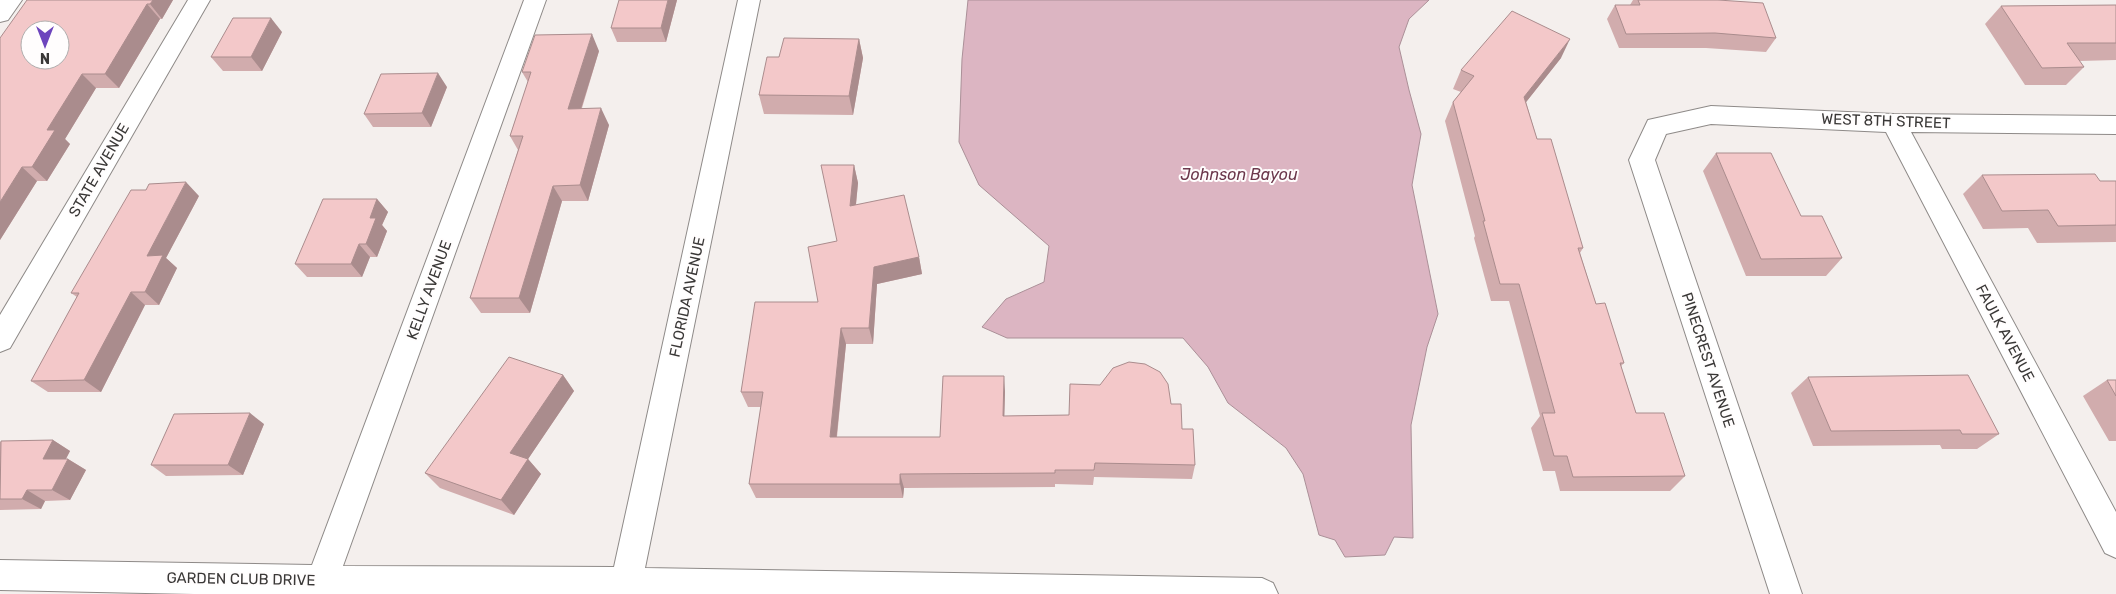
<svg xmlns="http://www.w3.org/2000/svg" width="2116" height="594" viewBox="0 0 2116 594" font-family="Rubik,sans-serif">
  <rect width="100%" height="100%" fill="#f4efed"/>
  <path fill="#dcb5c2" stroke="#ab9098" d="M 968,0 L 1429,0 L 1409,19 L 1399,47 L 1409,90 L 1421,134 L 1412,185 L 1438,314 L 1427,347 L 1411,425 L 1413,538 L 1394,537 L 1385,555 L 1345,557 L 1335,540 L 1319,535 L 1303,474 L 1286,448 L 1228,403 L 1208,367 L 1183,338 L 1007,338 L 982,327 L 1006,299 L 1044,282 L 1049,246 L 979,185 L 959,142 L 962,59 Z"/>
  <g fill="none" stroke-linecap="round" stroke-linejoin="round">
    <g stroke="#8e8a88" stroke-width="2">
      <path id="minor" d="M 0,0 L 22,0 L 8,20 L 0,22 Z
        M 188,0 L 210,0 L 10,348 L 0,352 L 0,315 Z
        M 524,0 L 546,0 L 343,566 L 614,567 L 738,0 L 760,0 L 645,568 L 1262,578 L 1273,583 L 1278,594 L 194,594 L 0,590 L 0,560 L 312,565 Z
        M 1711,106 L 1894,114 L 2116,116 L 2116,134 L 1911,132 L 2116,512 L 2116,558 L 2105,553 L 1886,132 L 1711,124 L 1666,134 L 1655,160 L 1802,594 L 1770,594 L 1629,160 L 1648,120 Z"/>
    </g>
    <use href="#minor" fill="#fff" fill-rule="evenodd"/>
  </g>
  <path fill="#d1acad" d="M 27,0 L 173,0 L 162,19 L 160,19 L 119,88 L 96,88 L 65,139 L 70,144 L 47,181 L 37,181 L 0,240 Z
    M 677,0 L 666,42 L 617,42 L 611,28 Z
    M 1633,0 L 1718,0 L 1776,38 L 1766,52 L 1706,48 L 1619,48 L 1607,19 L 1615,5 L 1630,5 Z
    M 2116,5 L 2116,60 L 2079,61 L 2084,67 L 2066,85 L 2025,85 L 1985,24 L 2001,6 Z
    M 282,32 L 262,71 L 223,71 L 211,57 Z
    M 859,39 L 863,58 L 853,115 L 764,114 L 759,95 Z
    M 599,51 L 582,108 L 609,125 L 588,201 L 562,201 L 530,313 L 481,313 L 470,298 L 518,150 L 510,136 L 528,82 L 522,72 Z
    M 1561,58 L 1526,102 L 1537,139 L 1583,248 L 1580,253 L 1596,304 L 1624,363 L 1621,366 L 1636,413 L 1685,476 L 1670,491 L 1560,491 L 1555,471 L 1543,471 L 1531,428 L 1540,416 L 1509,301 L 1491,301 L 1474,238 L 1475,236 L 1445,121 L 1453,102 L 1461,92 L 1453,89 L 1461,70 Z
    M 447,87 L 431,127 L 373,127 L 364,114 Z
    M 1716,153 L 1801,216 L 1842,258 L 1826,276 L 1746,276 L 1703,171 Z
    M 854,165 L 858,183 L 856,205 L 919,257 L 922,274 L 877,284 L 873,344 L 846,344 L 837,437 L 940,437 L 1005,391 L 1004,416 L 1069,415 L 1171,404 L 1182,429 L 1195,465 L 1192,479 L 1094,477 L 1093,485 L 1055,484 L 1055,487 L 904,488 L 903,498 L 756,498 L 749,484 L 761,407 L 748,407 L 741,392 L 818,302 L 837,241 Z
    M 1982,175 L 2100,181 L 2116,181 L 2116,242 L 2037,243 L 2028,228 L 1983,229 L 1963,194 Z
    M 199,196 L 166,258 L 177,268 L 159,305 L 145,305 L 101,392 L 48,392 L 31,381 L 77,297 L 71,293 Z
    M 377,199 L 388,212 L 382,225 L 387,231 L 377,257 L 370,257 L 362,277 L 307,277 L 295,264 Z
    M 563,375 L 574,391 L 528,459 L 541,474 L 514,515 L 440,488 L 425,473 Z
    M 1808,377 L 1999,434 L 1977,449 L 1942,449 L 1940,445 L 1813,446 L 1791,393 Z
    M 2107,380 L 2116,380 L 2116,441 L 2109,441 L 2083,396 Z
    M 264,424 L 243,475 L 166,476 L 151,465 Z
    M 53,440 L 70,451 L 66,459 L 68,459 L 86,470 L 70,500 L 45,501 L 41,509 L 0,510 L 0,442 Z"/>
  <path fill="#aa8c8d" d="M 153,0 L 173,0 L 162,19 L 150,4 Z
    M 668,0 L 677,0 L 666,42 L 661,28 Z
    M 147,4 L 160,19 L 119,88 L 105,74 Z
    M 271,18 L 282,32 L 262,71 L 251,57 Z
    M 592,34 L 599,51 L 576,125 L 568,109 Z
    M 859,39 L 863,58 L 853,115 L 849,96 Z
    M 1570,39 L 1561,58 L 1515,116 L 1524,97 Z
    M 438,73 L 447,87 L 431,127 L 422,113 Z
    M 82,74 L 96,88 L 65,139 L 70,144 L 47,181 L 32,167 L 47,130 Z
    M 601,108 L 609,125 L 588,201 L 580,185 Z
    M 854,165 L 858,183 L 854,223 L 850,206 Z
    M 22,167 L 37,181 L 0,240 L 0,202 Z
    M 186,182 L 199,196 L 166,258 L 177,268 L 159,305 L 145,292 L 147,256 Z
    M 553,186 L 562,201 L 530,313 L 519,298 Z
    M 377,199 L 388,212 L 382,225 L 387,231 L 377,257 L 366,244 L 370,218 Z
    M 359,244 L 370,257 L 362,277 L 351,264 Z
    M 919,257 L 922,274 L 877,284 L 873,344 L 869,328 L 874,267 Z
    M 131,292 L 145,305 L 101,392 L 84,380 Z
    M 841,328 L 846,344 L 835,452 L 830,437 Z
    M 563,375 L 574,391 L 522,468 L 510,453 Z
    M 1004,376 L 1005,391 L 1004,431 L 1003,416 Z
    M 250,413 L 264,424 L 243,475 L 228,465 Z
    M 53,440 L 70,451 L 60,470 L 43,459 Z
    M 68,459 L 86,470 L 70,500 L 52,490 Z
    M 528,459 L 541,474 L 514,515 L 501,500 Z
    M 900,474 L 904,488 L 903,498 L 900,484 Z
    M 27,490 L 45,501 L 41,509 L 22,499 Z"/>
  <path fill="#f3c8c9" stroke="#aa8c8d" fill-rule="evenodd" d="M 27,0 L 153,0 L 150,4 L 147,4 L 105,74 L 82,74 L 47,130 L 55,130 L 32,167 L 22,167 L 0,202 L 0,38 ZM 30,30 L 60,30 L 60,60 L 30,60 Z
    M 619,0 L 668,0 L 661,28 L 611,28 Z
    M 1638,0 L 1718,0 L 1763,3 L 1776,38 L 1715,33 L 1626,34 L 1615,5 L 1640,5 Z
    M 2116,5 L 2116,43 L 2067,43 L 2084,67 L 2042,68 L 2001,6 Z
    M 1512,11 L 1570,39 L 1524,97 L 1537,139 L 1551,139 L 1583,248 L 1578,248 L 1596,304 L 1605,303 L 1624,363 L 1620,363 L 1636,413 L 1664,413 L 1685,476 L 1573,477 L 1567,456 L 1554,456 L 1542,413 L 1555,413 L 1519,284 L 1500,284 L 1483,221 L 1485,221 L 1453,102 L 1474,76 L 1461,70 Z
    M 233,18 L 271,18 L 251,57 L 211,57 Z
    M 592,34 L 568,109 L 601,108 L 580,185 L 553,186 L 519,298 L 470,298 L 523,136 L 510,136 L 531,72 L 522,72 L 535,35 Z
    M 784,38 L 859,39 L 849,96 L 759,95 L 767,57 L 779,57 Z
    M 438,73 L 422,113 L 364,114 L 381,74 Z
    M 1716,153 L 1771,153 L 1801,216 L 1822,216 L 1842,258 L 1761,259 Z
    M 821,165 L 854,165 L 850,206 L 904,195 L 919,257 L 874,267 L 869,328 L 841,328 L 830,437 L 940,437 L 943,376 L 1004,376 L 1003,416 L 1069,415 L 1070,384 L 1100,385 L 1113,368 L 1129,362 L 1145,364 L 1160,372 L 1168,384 L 1171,404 L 1181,404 L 1182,429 L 1193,429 L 1195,465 L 1095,463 L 1094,470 L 1055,470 L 1055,473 L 900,474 L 900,484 L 749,484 L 763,392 L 741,392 L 755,302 L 818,302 L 808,247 L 837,241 Z
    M 2095,174 L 2100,181 L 2116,181 L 2116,225 L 2058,226 L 2048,210 L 2002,211 L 1982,175 Z
    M 186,182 L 147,256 L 163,255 L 145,292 L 131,292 L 84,380 L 31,381 L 79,293 L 71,293 L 131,190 L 146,190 L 149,184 Z
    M 323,199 L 377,199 L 370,218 L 376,218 L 366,244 L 359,244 L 351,264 L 295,264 Z
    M 509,357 L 563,375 L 510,453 L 528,459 L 501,500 L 425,473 Z
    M 1968,375 L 1999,434 L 1962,434 L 1960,430 L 1831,431 L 1808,377 Z
    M 2107,380 L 2116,380 L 2116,396 Z
    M 250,413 L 228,465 L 151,465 L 174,414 Z
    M 53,440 L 43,459 L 68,459 L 52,490 L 27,490 L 22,499 L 0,499 L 1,441 Z"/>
  <g text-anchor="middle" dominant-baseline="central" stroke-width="4" stroke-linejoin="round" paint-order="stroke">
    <g font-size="15" fill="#3a3837" stroke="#fffdfd">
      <text transform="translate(1886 121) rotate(2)">WEST 8TH STREET</text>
      <text transform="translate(99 170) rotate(-60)">STATE AVENUE</text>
      <text transform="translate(429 290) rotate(-70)">KELLY AVENUE</text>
      <text transform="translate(687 297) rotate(-78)">FLORIDA AVENUE</text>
      <text transform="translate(2005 333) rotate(62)">FAULK AVENUE</text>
      <text transform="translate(1708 360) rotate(72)">PINECREST AVENUE</text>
      <text transform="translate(241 579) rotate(1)">GARDEN CLUB DRIVE</text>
    </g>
    <g font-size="16" font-style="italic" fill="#6b374b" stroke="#fffdfd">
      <text x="1239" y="174">Johnson Bayou</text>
    </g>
  </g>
  <g transform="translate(45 45) rotate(180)"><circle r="24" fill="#fffdfd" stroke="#b0aeae"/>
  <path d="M0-4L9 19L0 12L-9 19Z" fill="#6d45bd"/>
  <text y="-8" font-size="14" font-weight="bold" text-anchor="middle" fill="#3a3837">N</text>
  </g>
</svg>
